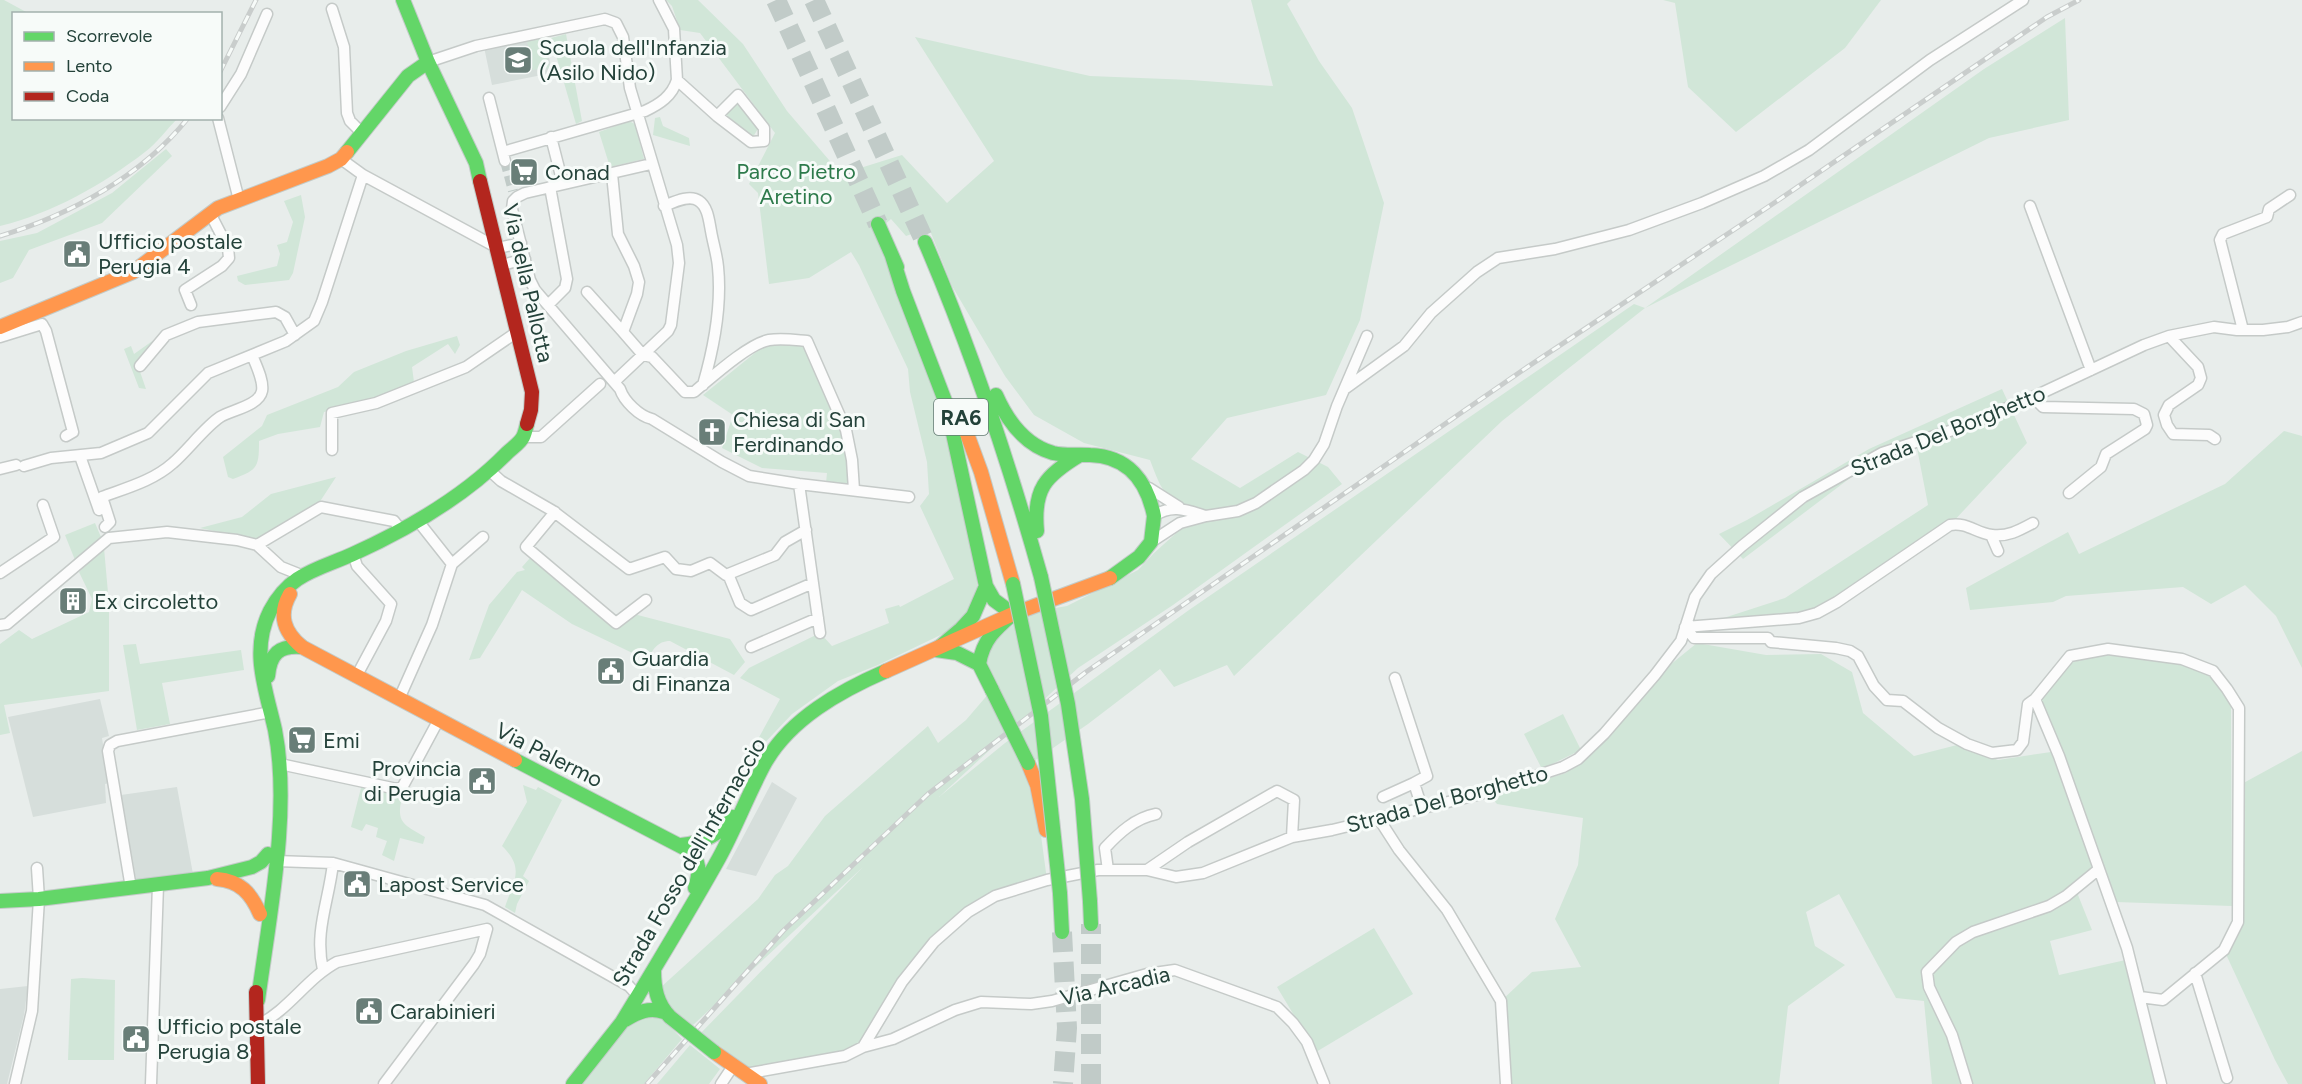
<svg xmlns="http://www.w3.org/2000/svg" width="2302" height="1084" viewBox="0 0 2302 1084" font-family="Figtree,sans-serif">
  <rect width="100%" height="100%" fill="#e8edeb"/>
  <path fill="#d6dedb" d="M 545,35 L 552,73 L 492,85 L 484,47 Z
    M 100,699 L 109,736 L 102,738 L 109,783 L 105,784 L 106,803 L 33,817 L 8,717 Z
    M 772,782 L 797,798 L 756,876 L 726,869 Z
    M 177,787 L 193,874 L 136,880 L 121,795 Z
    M 28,986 L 24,1015 L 7,1084 L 0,1084 L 0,989 Z"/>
  <path fill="#d1e6d8" d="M 0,0 L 4,0 L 28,13 L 14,14 L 14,118 L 177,119 C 167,129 157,143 145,152 C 102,185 53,213 0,226 Z
    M 666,0 L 698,0 L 743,44 L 787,111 L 841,174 L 902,155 L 947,203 L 994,161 L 915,37 L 1090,76 L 1191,80 L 1273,86 L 1251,0 L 1291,0 L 1287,4 L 1319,61 L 1352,108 L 1384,203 L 1360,320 L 1326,395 L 1227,418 L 1191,459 L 1240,488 L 1298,452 L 1328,467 L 1342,484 L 1173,605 L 1078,668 L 939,797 L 1005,743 L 1189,610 L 1634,304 L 1645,308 L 1984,69 L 2065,18 L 2069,120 L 1989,138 L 1645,308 L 1502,421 L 1234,676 L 1227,665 L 1174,687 L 1160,669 L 1088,724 L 1024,768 L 1040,828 L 1047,880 L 995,896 L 934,942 L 863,1047 L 745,1074 L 696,1038 L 863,867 L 693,1025 L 670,1009 L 660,988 L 758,899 L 775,875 L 788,866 L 825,816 L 928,726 L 938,743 L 966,720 L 996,685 L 986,662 L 990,641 L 1032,612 L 1067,606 L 1138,570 L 1154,553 L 1183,527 L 1202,523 L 1200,510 C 1164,499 1163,494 1150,460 L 1084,443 L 1034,415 L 1005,376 L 952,286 L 929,228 L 906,236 L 891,219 L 875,233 L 939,390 L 976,564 L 978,603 L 951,630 L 878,665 L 838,681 L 792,714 L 756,752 L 752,750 L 780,699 L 740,678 L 749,668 L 820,633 L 832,646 L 889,623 L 885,609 L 899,605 L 900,607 L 954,579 L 920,506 L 929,494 L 927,462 L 910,392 L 908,369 L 859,265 L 851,252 L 809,278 L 769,284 L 758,193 L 749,184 L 775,133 L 700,33 L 680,30 L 672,6 Z
    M 1663,0 L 1881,0 L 1845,48 L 1736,132 L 1688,87 L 1675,3 Z
    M 566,34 L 582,121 L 576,124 L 551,38 Z
    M 543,37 L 549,68 L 532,70 L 527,40 Z
    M 736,103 L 759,127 L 753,137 L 725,114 Z
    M 660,117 L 663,126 L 689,138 L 690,146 L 653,135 L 655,118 Z
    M 629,121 L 635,124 L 644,159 L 610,167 L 599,132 Z
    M 166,149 L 172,156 L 102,223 L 29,250 L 13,278 L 0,283 L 0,241 L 37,233 L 112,193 Z
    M 301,195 L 305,217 L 293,273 L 289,280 L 245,285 L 238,281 L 237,276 L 277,266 L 280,254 L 277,245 L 287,242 L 293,222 L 284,201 Z
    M 457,336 L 460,345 L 455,354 L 448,344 L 412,367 L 414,382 L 375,400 L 324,412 L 320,427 L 278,434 L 259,441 C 259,467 258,470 233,479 L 228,477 L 223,457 L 262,426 L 267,415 L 338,387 L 354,372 L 406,351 Z
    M 158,337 L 137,363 L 146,389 L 139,388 L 124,349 L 131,346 L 134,354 Z
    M 779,343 L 796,344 L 803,347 L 841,431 L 848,459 L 847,483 L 826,483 L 827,473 L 762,468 L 722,448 L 733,415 L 703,395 L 761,348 Z
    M 2002,389 L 2027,443 L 1950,525 L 1817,613 L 1699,626 L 1785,598 L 1928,505 L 1917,448 L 1866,466 L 1743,559 L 1719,534 L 1747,520 L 1869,449 Z
    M 2284,431 L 2302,436 L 2302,668 L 2276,616 L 2245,585 L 2211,604 L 2183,587 L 2066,596 L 2053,602 L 1970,610 L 1966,588 L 2068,532 L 2079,554 L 2225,484 Z
    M 336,477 L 319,503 L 256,540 L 200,528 L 242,517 L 271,494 Z
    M 95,523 L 101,537 L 75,560 L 65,535 Z
    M 104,548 L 109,604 L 109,691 L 4,705 L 10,733 L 0,735 L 0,644 L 19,630 L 32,639 L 89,612 L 92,599 L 79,572 Z
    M 530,558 L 616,625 L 630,613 L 730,639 L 745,662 L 734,675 L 670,641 C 657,641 653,650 647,660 L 572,624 L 522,590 L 480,658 L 469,660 L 489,605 L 517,572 L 525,570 L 522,567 Z
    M 1697,643 L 1766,655 L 1821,654 L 1852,672 L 1863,713 L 1914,756 L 1961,744 L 1998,760 L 2051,752 L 2092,866 L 2078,895 L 2092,930 L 2050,941 L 2059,975 L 2130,959 L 2161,1084 L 1932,1084 L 1924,1001 L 1896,998 L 1839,894 L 1806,912 L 1815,946 L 1845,965 L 1788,1006 L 1779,1084 L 1506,1084 L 1501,1001 L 1532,972 L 1581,967 L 1555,919 L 1578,865 L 1583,818 L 1497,804 L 1490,796 L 1566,773 L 1601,743 L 1670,665 Z
    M 136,644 L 140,664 L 241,650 L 244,670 L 162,683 L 170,724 L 137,730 L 123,645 Z
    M 2116,653 L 2209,669 L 2231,703 L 2232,906 L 2116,902 L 2037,697 L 2072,662 Z
    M 1563,714 L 1581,750 L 1542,769 L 1524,734 Z
    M 2302,751 L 2302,1084 L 2288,1084 L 2275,1060 L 2224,950 L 2238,922 L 2238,786 Z
    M 362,784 L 389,790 L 402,797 C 396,823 403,824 425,837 L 423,844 L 400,838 L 394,861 L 382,855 L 387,841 L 376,837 L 378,828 L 366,824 L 362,831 L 351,827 Z
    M 523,785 L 536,790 L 538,787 L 562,800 L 523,876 L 529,881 L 517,904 L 515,913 L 505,907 C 514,880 525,868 502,846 L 527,802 Z
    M 1374,928 L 1413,994 L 1316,1052 L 1277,987 Z
    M 82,978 L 115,980 L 114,1060 L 68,1060 L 71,979 Z
    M 646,1013 L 663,1019 L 682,1039 L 644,1084 L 576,1084 L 623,1025 Z
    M 690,1045 L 720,1069 L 709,1084 L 657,1084 Z"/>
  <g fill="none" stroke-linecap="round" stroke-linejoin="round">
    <path stroke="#c1cbc8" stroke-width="10" stroke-dasharray="10 5" stroke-linecap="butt" d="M 505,161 L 513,191"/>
    <path stroke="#c1cbc8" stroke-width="20" stroke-dasharray="20 10" stroke-linecap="butt" d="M 776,0 L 878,224
      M 814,0 L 925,242
      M 1062,932 L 1067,1028 L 1063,1084
      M 1091,1084 L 1091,924"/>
    <g stroke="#c5cac8" stroke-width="13">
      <path id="street" d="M 659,0 L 674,29 L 677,80
        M 332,9 L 344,47 L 347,113 L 350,121 L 363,134
        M 428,62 L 476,46 L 605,19 L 616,23 L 623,37 L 630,88 L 677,245 L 679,263 L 671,325 L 668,331 L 614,382
        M 489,98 L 505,161
        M 220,107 L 241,74 L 267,14
        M 218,118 L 239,200
        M 551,137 L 563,184
        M 503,152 L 645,111 C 660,104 672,96 677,80 L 717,116 L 751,142 L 764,141 L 764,128 L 738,95 L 717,116
        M 341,159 L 363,175 L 498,248 L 521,243
        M 612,174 L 618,234 L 634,266 L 639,282 L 637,294 L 623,332 L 643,355 L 652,357 L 685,392 L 694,392 C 711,378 748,344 769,340 C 782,338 795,340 807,341 L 846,430 L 852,460 L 854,490
        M 517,197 L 513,201 L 512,209 L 530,280 L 535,290 L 620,389 C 624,401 639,416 652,419 L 722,462 L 749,476 L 799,484 L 909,497
        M 517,197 L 525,193 L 651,164
        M 664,206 C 674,202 690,194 699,201 C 708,207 709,221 711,231 C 713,243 717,255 718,267 C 722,306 714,347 703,385
        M 2030,206 L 2091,370
        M 502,265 L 525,259
        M 587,292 L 623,332
        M 191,305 L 185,290 L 222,266 L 229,258 L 228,248 L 210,213
        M 548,305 L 565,288 L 567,279 L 550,187
        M 2243,330 L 2220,240 L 2223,234 L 2267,217 L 2269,209 L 2290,195
        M 2169,336 L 2198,367 L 2201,378 L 2198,385 L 2169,405 L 2164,415 L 2167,425 L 2173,434 L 2209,435 L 2215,439
        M 0,337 L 42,324 L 46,331 L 73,432 L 66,436
        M 140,366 L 166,335 L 198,322 L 276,312 L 285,317 L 295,335
        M 1346,388 L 1404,346 L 1431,313 L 1477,272 L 1498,258 L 1555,249 L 1629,230 L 1702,203 L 1764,176 L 1809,150 L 1930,60 L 2023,0
        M 2033,397 L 2043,407 L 2134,409 L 2144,414 L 2147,425 L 2145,429 L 2106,454 L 2101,467 L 2069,493
        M 523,437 L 541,437 L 600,384
        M 332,450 L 332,413 L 376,403 L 466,367 L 517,332
        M 80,456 L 99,510
        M 24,466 L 51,458 L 101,453 L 148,433 L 208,373 L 286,341 L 314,321 L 322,302 L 363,175
        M 0,469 L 16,465
        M 490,471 L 501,481 L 553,511 L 629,569 L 665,557 L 676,569 L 691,571 L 710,563 L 726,575 L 775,555 L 785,542 L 806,530
        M 799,484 L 820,633
        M 1149,488 L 1179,507
        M 555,512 L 526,547 L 616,623 L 646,600
        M 1154,516 C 1172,504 1186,510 1206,516
        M 105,527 L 110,522 L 102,497 C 126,488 153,481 173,463 C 187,451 206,426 220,417 C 231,410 259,406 262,391 C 264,381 256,365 252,355
        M 1991,535 L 1998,551
        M 109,538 L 167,532 L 237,540 L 257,545 L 281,567 L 301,575
        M 1151,542 L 1180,523 L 1206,516 L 1238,511 L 1256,503 L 1304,470 L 1314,460 L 1324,444 L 1337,406 L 1367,336
        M 257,545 L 321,507 L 394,521 L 401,530
        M 353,554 L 357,566 L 391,604 L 386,621 L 356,677
        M 452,564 L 483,537
        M 0,573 L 54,537 L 43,505
        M 728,574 L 740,603 L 751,610 L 813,583
        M 0,625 L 7,624 L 109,538
        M 1685,627 L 1694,638 L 1768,638 L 1771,642 L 1836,648 L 1850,651 L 1858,656 L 1874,686 L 1887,700 L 1903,701 L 1938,728 L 1967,744 L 1992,753 L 2017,750 L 2023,742 L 2028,704 L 2035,699
        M 1685,627 L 1799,618 L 1817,613 L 1837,602 L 1950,525 C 1967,522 1976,533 1992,535 C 2008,537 2020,530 2033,523
        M 751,647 L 818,618
        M 1395,678 L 1427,776 L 1414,783 L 1422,808
        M 399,699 L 432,625 L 452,564 L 418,521
        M 280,764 L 397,789 L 403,786 L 438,721
        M 1383,797 L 1414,783
        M 1379,819 L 1399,850 L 1447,910 L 1501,1001 L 1506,1084
        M 276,861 L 333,863 L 485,905 L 629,986 L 638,996
        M 1108,870 L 1105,848 C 1119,833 1135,818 1156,814
        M 1147,870 L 1188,842 L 1277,791 L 1294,800 L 1292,837
        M 131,888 L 108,751 L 110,745 L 117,741 L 271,712
        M 323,970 C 314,931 329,901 333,863
        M 2195,973 L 2227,1078
        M 2140,997 L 2163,1000 L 2224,950 L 2238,922 L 2239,708 L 2227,689 L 2213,671 L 2182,659 L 2108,649 L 2070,656 L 2035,699 L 2059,756 L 2127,948 L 2161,1084
        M 258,1025 C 289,1010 307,978 337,962 L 487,929 L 480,954 L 474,964 L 384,1084
        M 863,1047 L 893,1039 L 955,1010 L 981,1002 L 1031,1004 L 1052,1001 L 1147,974 L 1175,970 L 1277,1007 L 1293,1023 L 1307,1042 L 1324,1084
        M 745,1074 L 845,1056 L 863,1047 L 902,982 L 934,942 L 968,912 L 995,896 L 1047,880 L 1098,870 L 1147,870 L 1176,877 L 1203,873 L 1292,837 L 1332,830 L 1477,795 L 1563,767 L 1578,759 L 1604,734 L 1655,675 L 1681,641 L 1695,597 L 1711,574 L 1742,546 L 1803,497 L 1882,453 L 1962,427 L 2033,397 L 2144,345 L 2169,336 L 2214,327 L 2237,330 L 2263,330 L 2288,327 L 2302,322
        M 15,1084 L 32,1011 L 39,899 L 37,868
        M 151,1084 L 158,885
        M 721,1084 L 733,1066
        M 1967,1084 L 1952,1035 L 1929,987 L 1927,972 L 1956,942 L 1973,932 L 2049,906 L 2066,896 L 2099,869"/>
    </g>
    <g stroke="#c3cbc8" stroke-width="16">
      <path id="fast" d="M 403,0 L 428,62 L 476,163 L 480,181
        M 347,152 L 408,76 L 428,62
        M 878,224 L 897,267
        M 925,242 C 972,351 1009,463 1041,577
        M 892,256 L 903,291 L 947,406 L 986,586 L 973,616 L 961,629 L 936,650
        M 996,395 C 1007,420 1025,445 1053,453 C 1065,456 1078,454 1090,455 C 1128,456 1147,481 1154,516
        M 1037,531 C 1033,489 1045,476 1080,455
        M 1110,578 L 1139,557 L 1151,542 L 1154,516
        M 936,650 L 957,653 L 979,664 L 992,690
        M 979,664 C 983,640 995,629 1013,614 L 994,600 L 986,586
        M 268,676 C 270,654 279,645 302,647
        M 515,760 L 688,850 C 701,861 700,872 695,888
        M 681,845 C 703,843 720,835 733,817
        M 1060,893 L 1062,932
        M 0,901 L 39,899 L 208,878 L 252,867 L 261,862 L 268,854
        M 1090,901 L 1091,924
        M 654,970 C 654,988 657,1004 670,1017
        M 258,1000 C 269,917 291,811 275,730 C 266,690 250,651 270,611 C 290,573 317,570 353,554 C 408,529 465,496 507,453 C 512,448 520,443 523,437 C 525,433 526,428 527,424
        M 625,1020 C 638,1012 649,1007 664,1012
        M 573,1084 L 622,1022 L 636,999 C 664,952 693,905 719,858 C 736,827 748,794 765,763 C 790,719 840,691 886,671"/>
    </g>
    <g stroke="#c3cbc8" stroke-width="16">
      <path id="slow" d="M 0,327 L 133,272 L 218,208 L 328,166 L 341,159 L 347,152
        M 959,412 L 981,472 L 1013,584
        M 290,594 C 278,615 284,632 302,647 L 515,760
        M 886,671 L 1013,614 L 1110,578
        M 1028,763 L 1037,785 L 1046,830
        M 217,879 C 240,881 251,893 260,914
        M 714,1052 L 760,1084"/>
    </g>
    <g stroke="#c3cbc8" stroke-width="16">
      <path id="jam" d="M 480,181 L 532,392 L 531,410 L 527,424
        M 256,992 L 258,1084"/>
    </g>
    <use href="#street" stroke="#fcfcfc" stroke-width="10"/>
    <use href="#fast" stroke="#63d668" stroke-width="14"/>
    <use href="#slow" stroke="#ff974d" stroke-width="14"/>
    <use href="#jam" stroke="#b3261e" stroke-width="14"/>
    <g stroke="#c9cdcc" stroke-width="5">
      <path id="rail" d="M 220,72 L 256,0
        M 0,236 C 70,215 142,176 188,118
        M 647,1084 L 783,931 L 928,794 L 1086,672 L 1523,370 L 1777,201 L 2047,17 L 2079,0"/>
    </g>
    <use href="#rail" stroke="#f7fbf9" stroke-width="3" stroke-dasharray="9" stroke-linecap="butt"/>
    <g stroke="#c3cbc8" stroke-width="16" stroke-linecap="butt">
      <path id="fast-bridge" d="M 1041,577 L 1068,704 L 1082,799 L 1090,901
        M 1013,584 L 1041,716 L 1060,893
        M 992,690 L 1028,763
        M 670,1017 L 714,1052"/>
    </g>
    <use href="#fast-bridge" stroke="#63d668" stroke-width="14"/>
  </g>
  <defs>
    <g id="school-square" transform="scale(1.5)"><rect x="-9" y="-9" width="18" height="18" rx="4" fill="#697e78" stroke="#f7fbf9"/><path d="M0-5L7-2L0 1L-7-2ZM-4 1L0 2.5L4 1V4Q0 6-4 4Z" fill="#fff"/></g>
    <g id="supermarket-square" transform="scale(1.5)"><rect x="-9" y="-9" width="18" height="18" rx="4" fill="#697e78" stroke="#f7fbf9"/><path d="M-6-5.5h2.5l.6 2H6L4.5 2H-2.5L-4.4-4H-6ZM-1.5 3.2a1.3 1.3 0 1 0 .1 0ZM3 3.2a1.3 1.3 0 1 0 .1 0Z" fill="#fff"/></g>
    <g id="civic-square" transform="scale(1.5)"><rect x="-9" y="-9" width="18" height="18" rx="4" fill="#697e78" stroke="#f7fbf9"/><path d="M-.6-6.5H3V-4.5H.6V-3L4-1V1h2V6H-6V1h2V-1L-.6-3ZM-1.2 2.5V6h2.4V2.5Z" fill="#fff"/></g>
    <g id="church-square" transform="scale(1.5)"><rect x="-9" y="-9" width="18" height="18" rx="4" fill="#697e78" stroke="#f7fbf9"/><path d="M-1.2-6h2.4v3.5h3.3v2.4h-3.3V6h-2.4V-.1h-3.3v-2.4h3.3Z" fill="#fff"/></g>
    <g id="building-square" transform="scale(1.5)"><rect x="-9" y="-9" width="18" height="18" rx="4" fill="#697e78" stroke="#f7fbf9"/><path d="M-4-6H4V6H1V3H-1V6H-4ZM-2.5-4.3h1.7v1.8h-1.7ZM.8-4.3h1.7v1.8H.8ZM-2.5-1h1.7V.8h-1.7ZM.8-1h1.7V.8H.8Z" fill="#fff"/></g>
  </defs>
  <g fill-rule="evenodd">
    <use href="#school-square" x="518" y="60"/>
    <use href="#supermarket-square" x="524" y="172"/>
    <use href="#civic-square" x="77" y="254"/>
    <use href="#church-square" x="712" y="432"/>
    <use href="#building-square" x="73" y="601"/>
    <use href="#civic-square" x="611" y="671"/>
    <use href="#supermarket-square" x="302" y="740"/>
    <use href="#civic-square" x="482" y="781"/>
    <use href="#civic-square" x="357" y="884"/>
    <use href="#civic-square" x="369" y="1011"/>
    <use href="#civic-square" x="136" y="1039"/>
  </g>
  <g text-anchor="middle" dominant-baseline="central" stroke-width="6" stroke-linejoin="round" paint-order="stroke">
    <rect fill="#f7fbf9" stroke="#637a73" stroke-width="1.5" x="934" y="399" width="54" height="36" rx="4.5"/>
    <g font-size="21" font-weight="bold" fill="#24423a">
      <text x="961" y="417">RA6</text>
    </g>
    <g font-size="22" fill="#24423a" stroke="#f7fbf9" text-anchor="start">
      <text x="539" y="47">Scuola dell'Infanzia<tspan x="539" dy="25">(Asilo Nido)</tspan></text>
      <text x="545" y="172">Conad</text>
      <text x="98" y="241">Ufficio postale<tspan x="98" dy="25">Perugia 4</tspan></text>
      <text x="733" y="419">Chiesa di San<tspan x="733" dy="25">Ferdinando</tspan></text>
      <text x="94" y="601">Ex circoletto</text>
      <text x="632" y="658">Guardia<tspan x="632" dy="25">di Finanza</tspan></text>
      <text x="323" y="740">Emi</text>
      <text x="461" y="768" text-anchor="end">Provincia<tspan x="461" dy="25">di Perugia</tspan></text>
      <text x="378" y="884">Lapost Service</text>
      <text x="390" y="1011">Carabinieri</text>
      <text x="157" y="1026">Ufficio postale<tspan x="157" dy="25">Perugia 8</tspan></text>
    </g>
    <g font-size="22" fill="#2d7a4b" stroke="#f7fbf9">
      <text x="796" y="171">Parco Pietro<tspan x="796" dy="25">Aretino</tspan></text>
    </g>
    <g font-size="22" fill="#24423a" stroke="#f7fbf9">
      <text transform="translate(528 283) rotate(77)">Via della Pallotta</text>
      <text transform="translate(1948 431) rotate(-22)">Strada Del Borghetto</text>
      <text transform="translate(549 755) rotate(27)">Via Palermo</text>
      <text transform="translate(1447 799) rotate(-15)">Strada Del Borghetto</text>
      <text transform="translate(689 862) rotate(-60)">Strada Fosso dell'Infernaccio</text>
      <text transform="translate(1115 986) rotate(-13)">Via Arcadia</text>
    </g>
  </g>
  <rect x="12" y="12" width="210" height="108" fill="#f7fbf9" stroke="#a3b1ad" stroke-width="1.5"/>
  <rect x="24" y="32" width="30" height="9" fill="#63d668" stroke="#a3b1ad" stroke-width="1.5"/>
  <text x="66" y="42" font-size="18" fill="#24423a">Scorrevole</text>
  <rect x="24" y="62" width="30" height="9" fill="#ff974d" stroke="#a3b1ad" stroke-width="1.5"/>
  <text x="66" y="72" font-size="18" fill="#24423a">Lento</text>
  <rect x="24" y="92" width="30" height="9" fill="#b3261e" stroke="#a3b1ad" stroke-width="1.5"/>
  <text x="66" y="102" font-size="18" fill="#24423a">Coda</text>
</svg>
